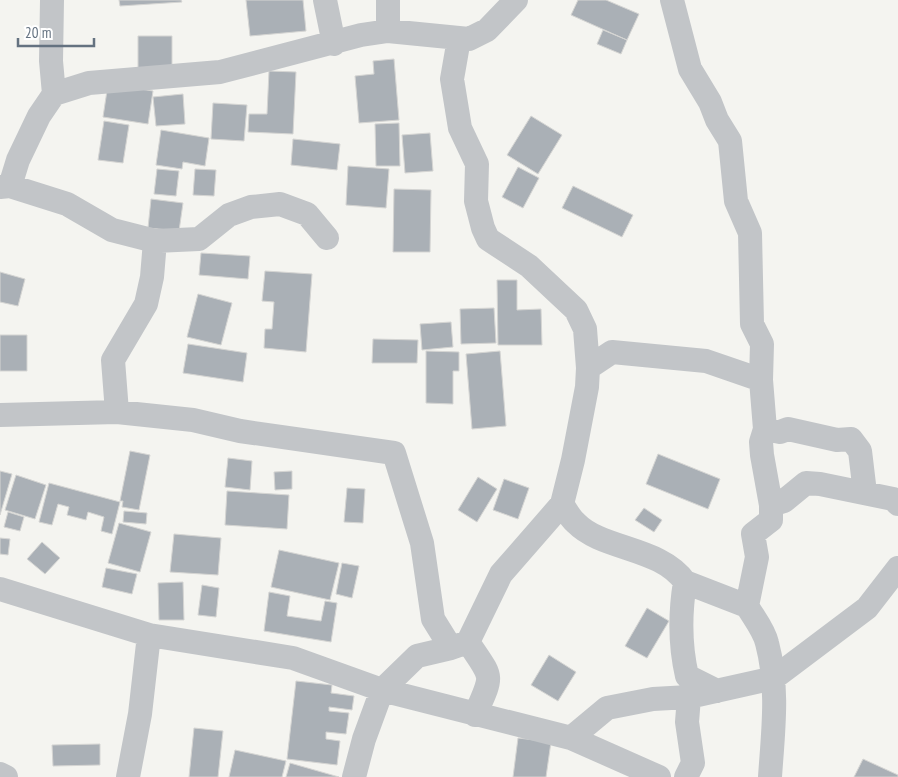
<svg xmlns="http://www.w3.org/2000/svg" width="898" height="777" viewBox="0 0 898 777" font-family="'PT Sans Narrow',sans-serif">
  <rect width="100%" height="100%" fill="#f4f4f0"/>
  <path fill="#aab0b6" stroke="#d5d5d3" d="M 119,0 L 181,0 L 182,2 L 120,6 Z
    M 246,0 L 303,0 L 306,31 L 250,36 Z
    M 578,0 L 606,0 L 639,14 L 627,40 L 571,15 Z
    M 603,30 L 627,40 L 621,54 L 597,44 Z
    M 138,36 L 172,36 L 172,70 L 138,70 Z
    M 394,59 L 399,120 L 359,123 L 355,76 L 374,74 L 373,61 Z
    M 269,71 L 296,72 L 293,134 L 248,132 L 249,114 L 267,114 Z
    M 108,84 L 153,91 L 148,124 L 103,117 Z
    M 183,94 L 185,124 L 156,126 L 153,97 Z
    M 213,103 L 247,105 L 244,141 L 211,139 Z
    M 531,116 L 562,135 L 538,174 L 507,155 Z
    M 104,121 L 129,125 L 123,163 L 98,160 Z
    M 399,123 L 400,166 L 376,166 L 375,124 Z
    M 161,130 L 209,138 L 205,166 L 183,162 L 182,169 L 156,165 Z
    M 430,133 L 433,171 L 405,173 L 402,135 Z
    M 293,139 L 340,144 L 337,170 L 291,165 Z
    M 348,166 L 389,169 L 386,208 L 346,205 Z
    M 518,167 L 539,178 L 523,208 L 502,197 Z
    M 157,169 L 179,171 L 176,196 L 154,194 Z
    M 195,169 L 216,170 L 214,196 L 193,195 Z
    M 573,186 L 633,215 L 622,237 L 562,208 Z
    M 394,189 L 431,190 L 430,252 L 393,252 Z
    M 151,199 L 183,203 L 179,231 L 148,228 Z
    M 201,253 L 250,256 L 248,279 L 199,275 Z
    M 265,271 L 312,274 L 306,352 L 264,348 L 265,329 L 272,329 L 274,302 L 262,301 Z
    M 0,272 L 25,279 L 18,306 L 0,302 Z
    M 497,280 L 517,280 L 517,310 L 541,309 L 542,345 L 498,345 Z
    M 198,294 L 232,303 L 221,345 L 187,337 Z
    M 494,308 L 496,343 L 461,344 L 460,309 Z
    M 451,322 L 453,347 L 422,350 L 420,324 Z
    M 0,335 L 27,335 L 27,371 L 0,371 Z
    M 373,339 L 418,340 L 417,363 L 372,363 Z
    M 188,344 L 247,353 L 243,382 L 183,373 Z
    M 426,351 L 459,352 L 459,371 L 453,371 L 453,404 L 426,403 Z
    M 500,351 L 506,426 L 472,429 L 466,354 Z
    M 130,451 L 150,455 L 139,510 L 122,507 L 123,501 L 120,501 Z
    M 658,454 L 720,479 L 708,509 L 646,484 Z
    M 228,458 L 252,461 L 250,490 L 225,487 Z
    M 0,471 L 12,474 L 0,515 Z
    M 292,471 L 292,489 L 275,490 L 274,472 Z
    M 16,475 L 46,485 L 35,519 L 5,510 Z
    M 478,477 L 497,489 L 477,522 L 458,510 Z
    M 504,479 L 529,488 L 518,519 L 493,510 Z
    M 49,483 L 120,502 L 112,534 L 101,531 L 104,517 L 88,512 L 86,520 L 67,515 L 69,507 L 58,504 L 52,525 L 39,522 Z
    M 347,488 L 365,489 L 363,523 L 344,522 Z
    M 227,491 L 289,495 L 287,529 L 225,525 Z
    M 644,508 L 662,520 L 654,532 L 635,520 Z
    M 124,511 L 147,513 L 146,524 L 123,522 Z
    M 8,512 L 24,517 L 20,531 L 4,527 Z
    M 119,523 L 151,532 L 140,572 L 108,563 Z
    M 174,534 L 221,538 L 218,575 L 170,572 Z
    M 0,538 L 10,539 L 8,555 L 0,554 Z
    M 42,542 L 60,558 L 45,574 L 27,559 Z
    M 279,550 L 339,563 L 330,600 L 271,587 Z
    M 342,563 L 359,566 L 352,598 L 336,594 Z
    M 106,568 L 137,574 L 132,594 L 102,587 Z
    M 183,582 L 184,620 L 159,620 L 158,583 Z
    M 202,585 L 219,588 L 216,617 L 198,615 Z
    M 269,592 L 290,596 L 287,616 L 321,621 L 325,601 L 337,603 L 331,642 L 264,631 Z
    M 647,608 L 669,621 L 647,658 L 625,646 Z
    M 549,655 L 576,672 L 558,701 L 531,685 Z
    M 296,681 L 332,685 L 331,693 L 354,696 L 352,710 L 329,707 L 329,711 L 349,713 L 346,734 L 326,732 L 326,739 L 340,741 L 337,765 L 287,759 Z
    M 194,728 L 223,731 L 218,777 L 189,777 Z
    M 518,738 L 551,742 L 546,777 L 513,777 Z
    M 100,744 L 100,765 L 53,766 L 52,745 Z
    M 235,750 L 286,761 L 282,777 L 229,777 Z
    M 863,759 L 898,775 L 898,777 L 854,777 Z
    M 290,763 L 339,777 L 286,777 Z"/>
  <g fill="none" stroke-linecap="round" stroke-linejoin="round">
    <path stroke="#c2c5c8" stroke-width="24" d="M 52,0 L 51,61 L 54,94
      M 325,0 L 334,44
      M 672,0 L 690,69 L 710,102 L 717,120 L 730,141 L 736,201 L 750,233 L 752,324 L 762,344 L 761,380 L 765,429 L 761,442 L 762,455 L 771,505 L 771,520 L 753,534 L 757,557 L 747,606 C 754,618 764,630 767,643 C 779,688 773,732 770,777
      M 388,31 L 388,0
      M 10,186 L 18,160 L 39,116 L 54,94 L 89,83 L 220,72 L 361,35 L 388,31 L 469,39 L 487,30 L 516,0
      M 0,187 L 10,186 L 67,204 L 112,230 L 155,241 L 199,239 L 229,215 L 251,207 L 280,204 L 307,214 L 327,238
      M 588,368 L 612,352 L 706,361 L 761,380
      M 117,412 L 113,360 L 146,304 L 152,277 L 155,241
      M 0,415 L 117,412 L 193,420 L 240,431 L 394,453 L 422,543 L 433,619 L 451,648
      M 765,429 L 780,432 L 788,429 L 837,440 L 851,439 L 860,451 L 865,493
      M 562,504 C 566,510 570,518 576,523 C 602,550 661,547 685,582 L 747,606
      M 771,505 L 784,501 L 806,483 L 820,484 L 893,499 L 898,504
      M 685,582 C 680,613 680,646 687,676 L 717,691
      M 0,589 L 149,635 L 293,658 L 382,690 L 571,738 L 659,777
      M 468,642 C 493,680 494,672 475,715
      M 571,738 L 607,708 L 653,699 L 689,697 L 774,678 L 867,608 L 898,568
      M 0,774 L 6,777
      M 128,777 L 140,714 L 149,635
      M 354,777 L 364,739 L 382,690 L 417,656 L 451,648 L 468,642 L 501,574 L 562,504 L 573,460 L 587,387 L 588,368 L 585,329 L 576,310 L 529,266 L 488,239 L 483,228 L 476,201 L 477,164 L 460,128 L 452,79 L 459,39
      M 686,777 L 693,763 L 687,722 L 689,697"/>
  </g>
  <path d="M18 38v8h76v-8" fill="none" stroke="#647280" stroke-width="2.5"/>
  <text x="25" y="38" font-size="15" fill="#647280" stroke="#ffffff" stroke-width="4" paint-order="stroke">20 m</text>
</svg>
